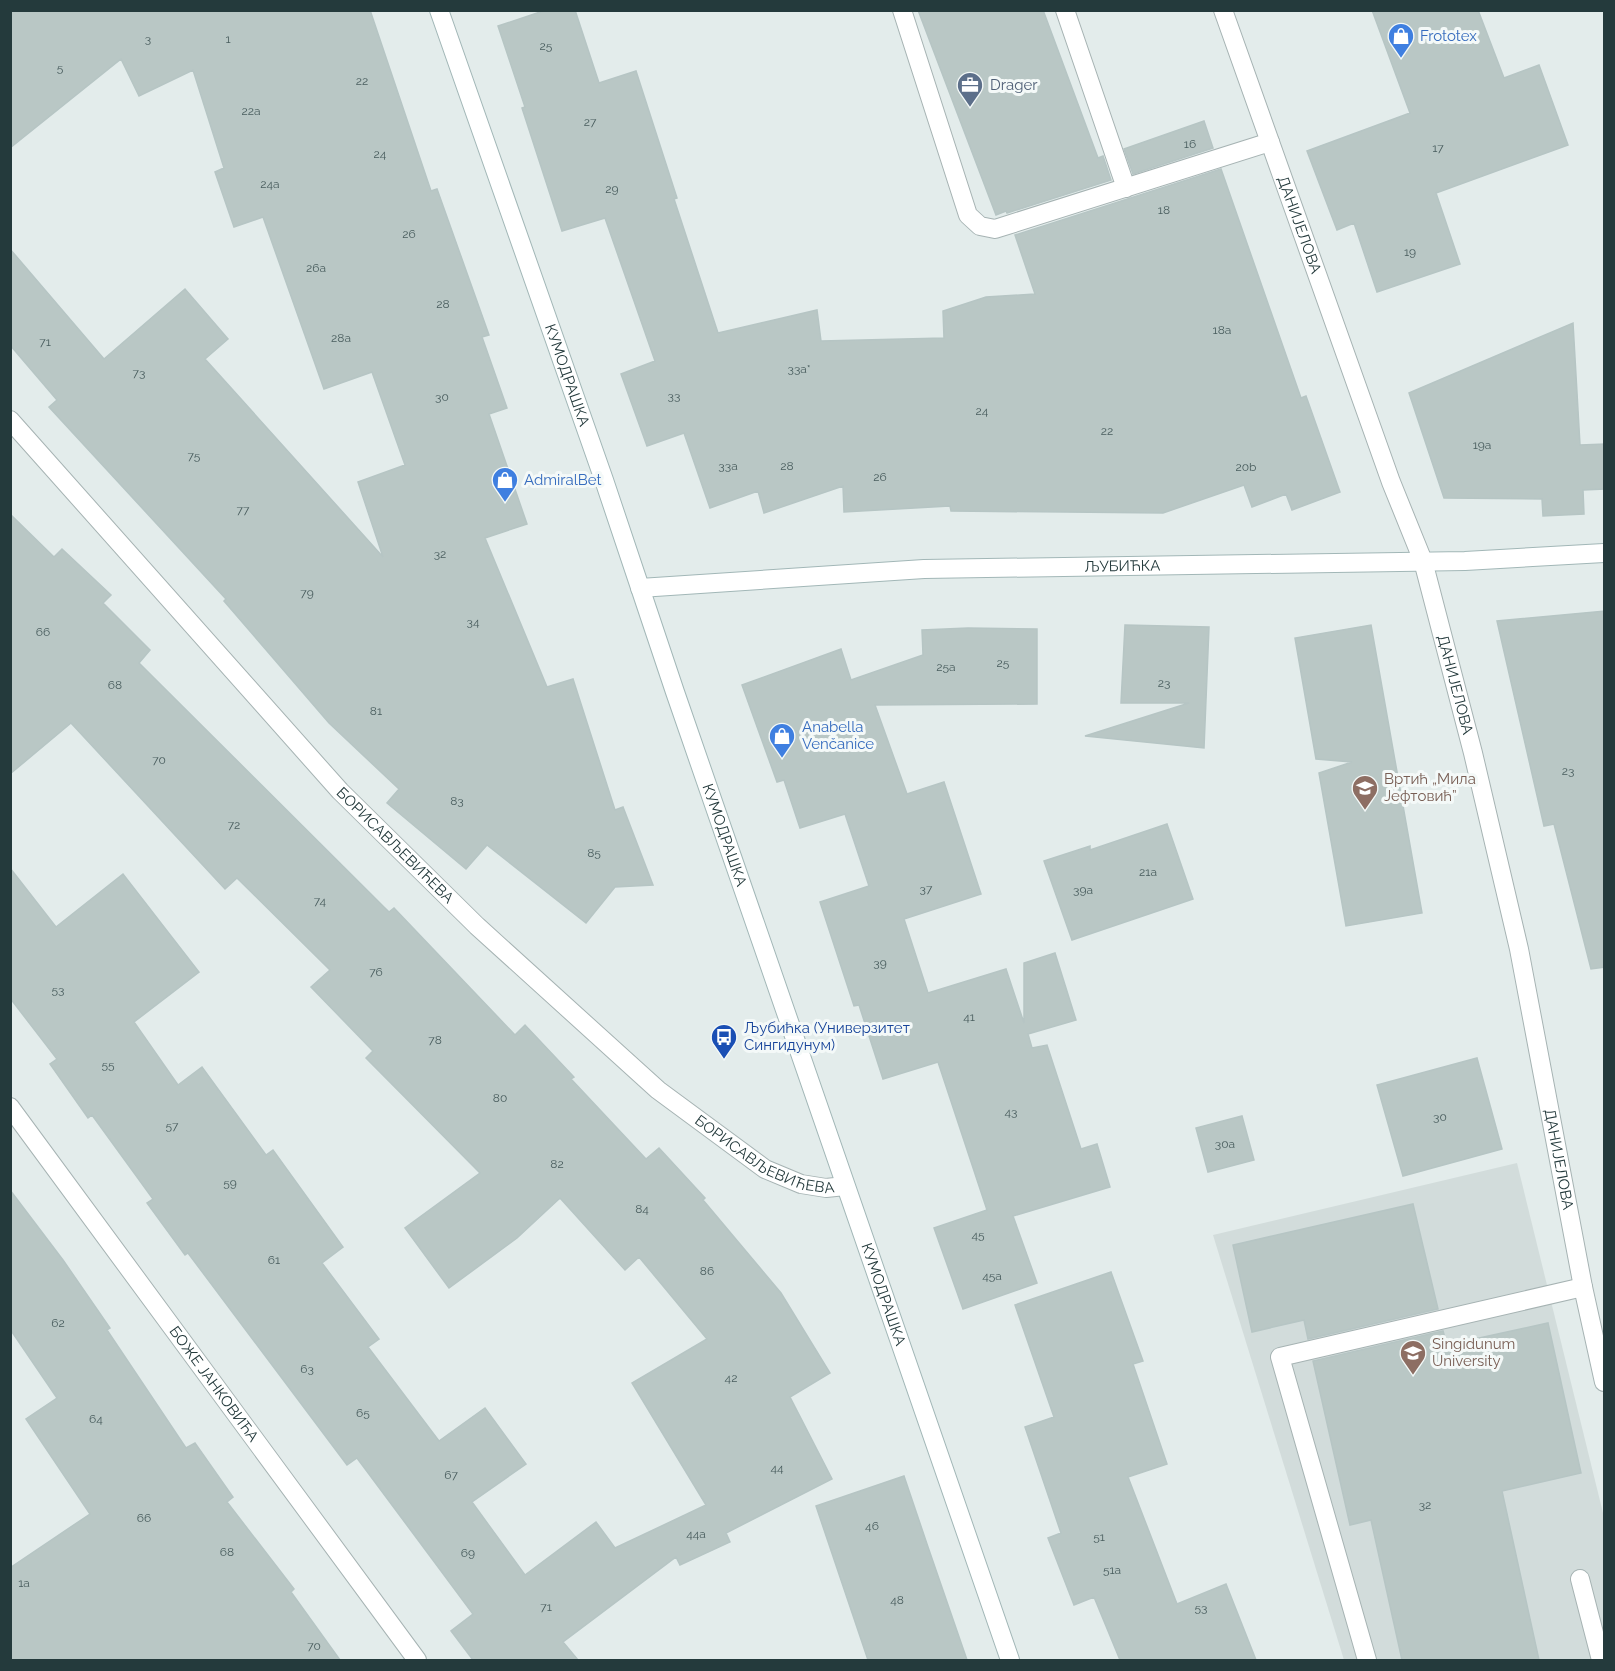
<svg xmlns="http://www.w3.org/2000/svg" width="1615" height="1671" viewBox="0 0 1615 1671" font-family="Raleway,sans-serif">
  <rect width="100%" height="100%" fill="#e3eceb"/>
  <path fill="#d2dcdb" d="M 1517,1163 L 1604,1517 L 1604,1660 L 1344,1660 L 1213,1235 Z"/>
  <path fill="#b9c7c5" stroke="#b6c5c4" stroke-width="1.5" d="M 10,10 L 370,10 L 431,191 L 437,189 L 489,335 L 482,337 L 507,408 L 489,414 L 527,524 L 485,538 L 547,687 L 573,679 L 615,810 L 623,807 L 653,885 L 615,887 L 586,923 L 487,845 L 466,869 L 387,803 L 399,789 L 329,723 L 224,601 L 226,599 L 49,407 L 57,400 L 10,345 L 10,249 L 104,359 L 185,289 L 228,339 L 205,359 L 383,557 L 358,482 L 405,465 L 372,372 L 324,389 L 263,217 L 234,227 L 215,172 L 224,168 L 193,70 L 139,96 L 121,59 L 10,148 Z
    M 546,10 L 575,10 L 599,83 L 636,71 L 677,198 L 674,199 L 718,333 L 817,310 L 821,341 L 944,338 L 943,311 L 986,297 L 1035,294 L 1015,235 L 1221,169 L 1301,398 L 1306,396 L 1340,492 L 1292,510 L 1286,494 L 1252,507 L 1244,485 L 1163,513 L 951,511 L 950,506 L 844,512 L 843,486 L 764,513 L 758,491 L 710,508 L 684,433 L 647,446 L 621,374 L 655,361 L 605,218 L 562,231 L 522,108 L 525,107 L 498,26 Z
    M 918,10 L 1043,10 L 1098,158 L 1103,156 L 1111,180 L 1007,213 L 1006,211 L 996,215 Z
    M 1372,10 L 1478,10 L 1504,78 L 1539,65 L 1568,145 L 1436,193 L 1460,264 L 1377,292 L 1354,223 L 1337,230 L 1307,151 L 1410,113 Z
    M 1204,121 L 1213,148 L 1133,174 L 1124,149 Z
    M 1573,323 L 1580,445 L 1605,444 L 1605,489 L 1583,490 L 1584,514 L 1543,516 L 1542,499 L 1444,498 L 1409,393 Z
    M 10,514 L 54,557 L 62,549 L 111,595 L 103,603 L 150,650 L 139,663 L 389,912 L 394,908 L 515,1035 L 525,1025 L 574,1077 L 571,1079 L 646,1159 L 659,1148 L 705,1198 L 703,1200 L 781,1293 L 830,1373 L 790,1397 L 832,1479 L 726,1533 L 730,1542 L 680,1565 L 676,1557 L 563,1642 L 578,1660 L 473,1660 L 451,1631 L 473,1614 L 357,1458 L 347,1465 L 188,1253 L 185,1255 L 147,1203 L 153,1199 L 92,1115 L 88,1118 L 50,1064 L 57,1059 L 10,998 L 10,868 L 56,927 L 123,874 L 199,972 L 134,1022 L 178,1085 L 202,1067 L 266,1155 L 273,1150 L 343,1247 L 322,1263 L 379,1339 L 368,1347 L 439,1441 L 485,1408 L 526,1464 L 472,1502 L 525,1575 L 596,1522 L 615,1548 L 706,1505 L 632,1383 L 707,1339 L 639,1257 L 625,1270 L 560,1198 L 517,1238 L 449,1288 L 405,1228 L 480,1173 L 366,1058 L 373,1051 L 311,987 L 330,970 L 237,878 L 225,889 L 71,723 L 10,774 Z
    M 1605,611 L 1605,967 L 1591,969 L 1554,824 L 1544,826 L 1497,621 Z
    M 1125,625 L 1209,627 L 1204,748 L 1085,736 L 1189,703 L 1121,703 Z
    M 1371,625 L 1422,913 L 1346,926 L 1319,773 L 1352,762 L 1316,759 L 1295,638 Z
    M 968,628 L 1037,629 L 1037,704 L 875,705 L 907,794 L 944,782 L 981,894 L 904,919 L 928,993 L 1006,969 L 1024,1023 L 1024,963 L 1055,953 L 1076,1020 L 1028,1034 L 1032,1048 L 1047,1045 L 1081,1149 L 1097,1144 L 1110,1187 L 1013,1216 L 1037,1283 L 963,1309 L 934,1228 L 987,1210 L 938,1062 L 883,1079 L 859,1005 L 854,1006 L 820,902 L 869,886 L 845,814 L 800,828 L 784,780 L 777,782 L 742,685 L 841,649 L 851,680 L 923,655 L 922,630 Z
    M 1167,824 L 1193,899 L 1072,940 L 1044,861 L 1090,846 L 1090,850 Z
    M 1477,1058 L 1502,1149 L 1403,1176 L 1377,1085 Z
    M 1242,1116 L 1254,1160 L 1208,1172 L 1196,1128 Z
    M 10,1190 L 63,1260 L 110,1328 L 107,1330 L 186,1448 L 195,1443 L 233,1497 L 227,1502 L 294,1589 L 291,1592 L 340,1660 L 10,1660 L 10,1568 L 90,1514 L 26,1419 L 57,1398 L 10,1329 Z
    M 1413,1204 L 1438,1309 L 1308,1339 L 1304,1320 L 1252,1332 L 1233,1245 Z
    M 1111,1272 L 1143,1361 L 1133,1364 L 1167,1464 L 1128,1477 L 1177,1604 L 1226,1584 L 1256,1660 L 1120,1660 L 1094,1597 L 1074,1605 L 1048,1538 L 1061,1533 L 1025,1427 L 1054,1417 L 1015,1305 Z
    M 1548,1323 L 1581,1473 L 1502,1491 L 1539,1660 L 1402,1660 L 1371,1520 L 1350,1525 L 1313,1361 L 1443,1331 L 1447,1345 Z
    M 904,1476 L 928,1547 L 967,1660 L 868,1660 L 816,1506 Z"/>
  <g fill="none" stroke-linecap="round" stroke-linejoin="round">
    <g stroke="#a6b3b3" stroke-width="20">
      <path id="lane" d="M 902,10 L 968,215 L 980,226 L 995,229 L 1270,142
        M 1065,10 L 1126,188
        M 1580,1579 L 1601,1660
        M 1367,1660 L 1280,1357 L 1583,1287"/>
    </g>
    <g stroke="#a6b3b3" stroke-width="20">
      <g id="street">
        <path id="s1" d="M 1223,10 L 1391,482 L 1423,561 L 1473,753 L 1519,949 L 1583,1287 L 1604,1382"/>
        <path id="s2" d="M 10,420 L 340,791 L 477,926 L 658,1090 L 765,1169 L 801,1184 L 826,1188 L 845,1186"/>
        <path id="s3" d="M 10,1107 L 417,1660"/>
      </g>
    </g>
    <g stroke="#a2b7b7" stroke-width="20">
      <g id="secondary">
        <path id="s4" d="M 439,10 L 604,480 L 675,692 L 1010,1660"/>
        <path id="s5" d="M 640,588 L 924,569 L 1465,561 L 1604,553"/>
      </g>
    </g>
    <use href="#lane" stroke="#fff" stroke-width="18"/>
    <use href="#street" stroke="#fff" stroke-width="18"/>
    <use href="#secondary" stroke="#fff" stroke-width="18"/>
  </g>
  <defs>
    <g id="shop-pin" transform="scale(1.35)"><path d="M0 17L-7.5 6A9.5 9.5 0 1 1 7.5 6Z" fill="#3f7fe0" stroke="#f4f9f8"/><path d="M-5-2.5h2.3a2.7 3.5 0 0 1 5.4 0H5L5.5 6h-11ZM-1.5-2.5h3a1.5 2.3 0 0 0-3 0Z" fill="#fff"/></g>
    <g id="office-pin" transform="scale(1.35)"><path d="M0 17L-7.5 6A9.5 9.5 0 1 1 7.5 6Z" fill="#5c6f8a" stroke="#f4f9f8"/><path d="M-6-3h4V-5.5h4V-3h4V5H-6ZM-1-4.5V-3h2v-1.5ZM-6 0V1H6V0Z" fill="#fff"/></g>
    <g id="school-pin" transform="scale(1.35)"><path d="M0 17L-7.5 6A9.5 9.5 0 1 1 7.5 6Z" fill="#8d6e63" stroke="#f4f9f8"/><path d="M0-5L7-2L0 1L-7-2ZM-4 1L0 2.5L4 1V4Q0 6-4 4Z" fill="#fff"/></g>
    <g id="bus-pin" transform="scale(1.35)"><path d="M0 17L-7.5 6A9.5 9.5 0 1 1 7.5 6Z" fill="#1a4fb4" stroke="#f4f9f8"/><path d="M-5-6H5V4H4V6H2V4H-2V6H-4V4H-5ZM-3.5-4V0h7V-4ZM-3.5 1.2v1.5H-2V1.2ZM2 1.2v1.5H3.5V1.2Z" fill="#fff"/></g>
    <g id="university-pin" transform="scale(1.35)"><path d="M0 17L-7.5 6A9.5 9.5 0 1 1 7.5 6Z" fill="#8d6e63" stroke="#f4f9f8"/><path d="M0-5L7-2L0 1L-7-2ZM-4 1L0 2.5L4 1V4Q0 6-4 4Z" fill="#fff"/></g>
  </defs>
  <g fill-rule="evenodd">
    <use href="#shop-pin" x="1401" y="36"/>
    <use href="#office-pin" x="970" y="85"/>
    <use href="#shop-pin" x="505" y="480"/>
    <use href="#shop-pin" x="782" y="736"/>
    <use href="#school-pin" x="1365" y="788"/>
    <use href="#bus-pin" x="724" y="1037"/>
    <use href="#university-pin" x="1413" y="1353"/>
  </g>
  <g text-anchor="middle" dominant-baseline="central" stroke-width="6" stroke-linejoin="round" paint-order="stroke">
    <g font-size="12" fill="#495d5e">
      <text x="148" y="39">3</text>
      <text x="228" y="39">1</text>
      <text x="546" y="46">25</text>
      <text x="60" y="68">5</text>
      <text x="362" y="81">22</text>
      <text x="251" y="111">22a</text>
      <text x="590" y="122">27</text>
      <text x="1190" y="144">16</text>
      <text x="1438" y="148">17</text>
      <text x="380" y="154">24</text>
      <text x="270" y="184">24a</text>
      <text x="612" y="189">29</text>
      <text x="1164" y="210">18</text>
      <text x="409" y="234">26</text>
      <text x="1410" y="252">19</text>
      <text x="316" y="268">26a</text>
      <text x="443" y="304">28</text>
      <text x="1222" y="330">18a</text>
      <text x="341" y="338">28a</text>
      <text x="45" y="342">71</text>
      <text x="799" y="369">33a*</text>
      <text x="139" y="373">73</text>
      <text x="674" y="396">33</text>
      <text x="442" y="397">30</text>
      <text x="982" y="411">24</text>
      <text x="1107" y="431">22</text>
      <text x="1482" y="445">19a</text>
      <text x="194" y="456">75</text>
      <text x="728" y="466">33a</text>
      <text x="787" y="466">28</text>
      <text x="1246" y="467">20b</text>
      <text x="880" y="477">26</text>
      <text x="243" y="510">77</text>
      <text x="440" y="554">32</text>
      <text x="307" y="593">79</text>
      <text x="473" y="622">34</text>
      <text x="43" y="632">66</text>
      <text x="1003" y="663">25</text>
      <text x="946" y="667">25a</text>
      <text x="1164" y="683">23</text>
      <text x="115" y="685">68</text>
      <text x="376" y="711">81</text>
      <text x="159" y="760">70</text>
      <text x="1568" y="771">23</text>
      <text x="457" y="801">83</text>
      <text x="234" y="825">72</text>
      <text x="594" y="853">85</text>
      <text x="1148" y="872">21a</text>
      <text x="926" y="889">37</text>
      <text x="1083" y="890">39a</text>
      <text x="320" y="901">74</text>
      <text x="880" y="963">39</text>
      <text x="376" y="972">76</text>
      <text x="58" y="990">53</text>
      <text x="969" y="1017">41</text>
      <text x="435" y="1040">78</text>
      <text x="108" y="1065">55</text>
      <text x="500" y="1098">80</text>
      <text x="1011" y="1112">43</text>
      <text x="1440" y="1117">30</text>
      <text x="172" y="1126">57</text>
      <text x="1225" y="1144">30a</text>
      <text x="557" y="1164">82</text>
      <text x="230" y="1183">59</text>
      <text x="642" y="1209">84</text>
      <text x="978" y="1235">45</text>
      <text x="274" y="1260">61</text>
      <text x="707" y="1271">86</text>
      <text x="992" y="1276">45a</text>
      <text x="58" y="1323">62</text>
      <text x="307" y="1369">63</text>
      <text x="731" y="1378">42</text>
      <text x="363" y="1413">65</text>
      <text x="96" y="1419">64</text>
      <text x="777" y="1468">44</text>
      <text x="451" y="1475">67</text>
      <text x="1425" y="1505">32</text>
      <text x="144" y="1518">66</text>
      <text x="872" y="1526">46</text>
      <text x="696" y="1534">44a</text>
      <text x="1099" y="1537">51</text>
      <text x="227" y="1552">68</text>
      <text x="468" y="1553">69</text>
      <text x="1112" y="1570">51a</text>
      <text x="24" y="1583">1a</text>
      <text x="897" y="1600">48</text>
      <text x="546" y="1607">71</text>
      <text x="1201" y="1608">53</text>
      <text x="314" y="1646">70</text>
    </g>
    <g font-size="15" fill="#366cbe" stroke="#f4f9f8" text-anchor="start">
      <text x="1420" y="36">Frototex</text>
      <text x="524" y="480">AdmiralBet</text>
      <text x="802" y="727">Anabella<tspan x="802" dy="17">Venčanice</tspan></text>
    </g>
    <g font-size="15" fill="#4e5e75" stroke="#f4f9f8" text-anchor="start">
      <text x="990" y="85">Drager</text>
    </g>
    <g font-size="15" fill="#243a3c" stroke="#f4f9f8">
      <text stroke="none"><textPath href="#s1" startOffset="228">ДАНИЈЕЛОВА</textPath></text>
      <text stroke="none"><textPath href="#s4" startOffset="387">КУМОДРАШКА</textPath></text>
      <text stroke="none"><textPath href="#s5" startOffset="483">ЉУБИЋКА</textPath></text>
      <text stroke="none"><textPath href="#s1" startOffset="714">ДАНИЈЕЛОВА</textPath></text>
      <text stroke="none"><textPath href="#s4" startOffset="873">КУМОДРАШКА</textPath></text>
      <text stroke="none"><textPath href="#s2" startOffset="574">БОРИСАВЉЕВИЋЕВА</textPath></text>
      <text stroke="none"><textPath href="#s2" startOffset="1060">БОРИСАВЉЕВИЋЕВА</textPath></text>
      <text stroke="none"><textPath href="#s1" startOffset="1200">ДАНИЈЕЛОВА</textPath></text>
      <text stroke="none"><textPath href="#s4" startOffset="1359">КУМОДРАШКА</textPath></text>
      <text stroke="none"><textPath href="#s3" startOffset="344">БОЖЕ ЈАНКОВИЋА</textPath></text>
    </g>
    <g font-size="15" fill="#785e54" stroke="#f4f9f8" text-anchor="start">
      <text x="1384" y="779">Вртић „Мила<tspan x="1384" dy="17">Јефтовић”</tspan></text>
      <text x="1432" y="1344">Singidunum<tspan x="1432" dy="17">University</tspan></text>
    </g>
    <g font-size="15" fill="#164399" stroke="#f4f9f8" text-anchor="start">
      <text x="744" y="1028">Љубићка (Универзитет<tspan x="744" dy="17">Сингидунум)</tspan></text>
    </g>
  </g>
  <rect width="1615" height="1671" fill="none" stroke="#243a3c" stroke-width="24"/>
</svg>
